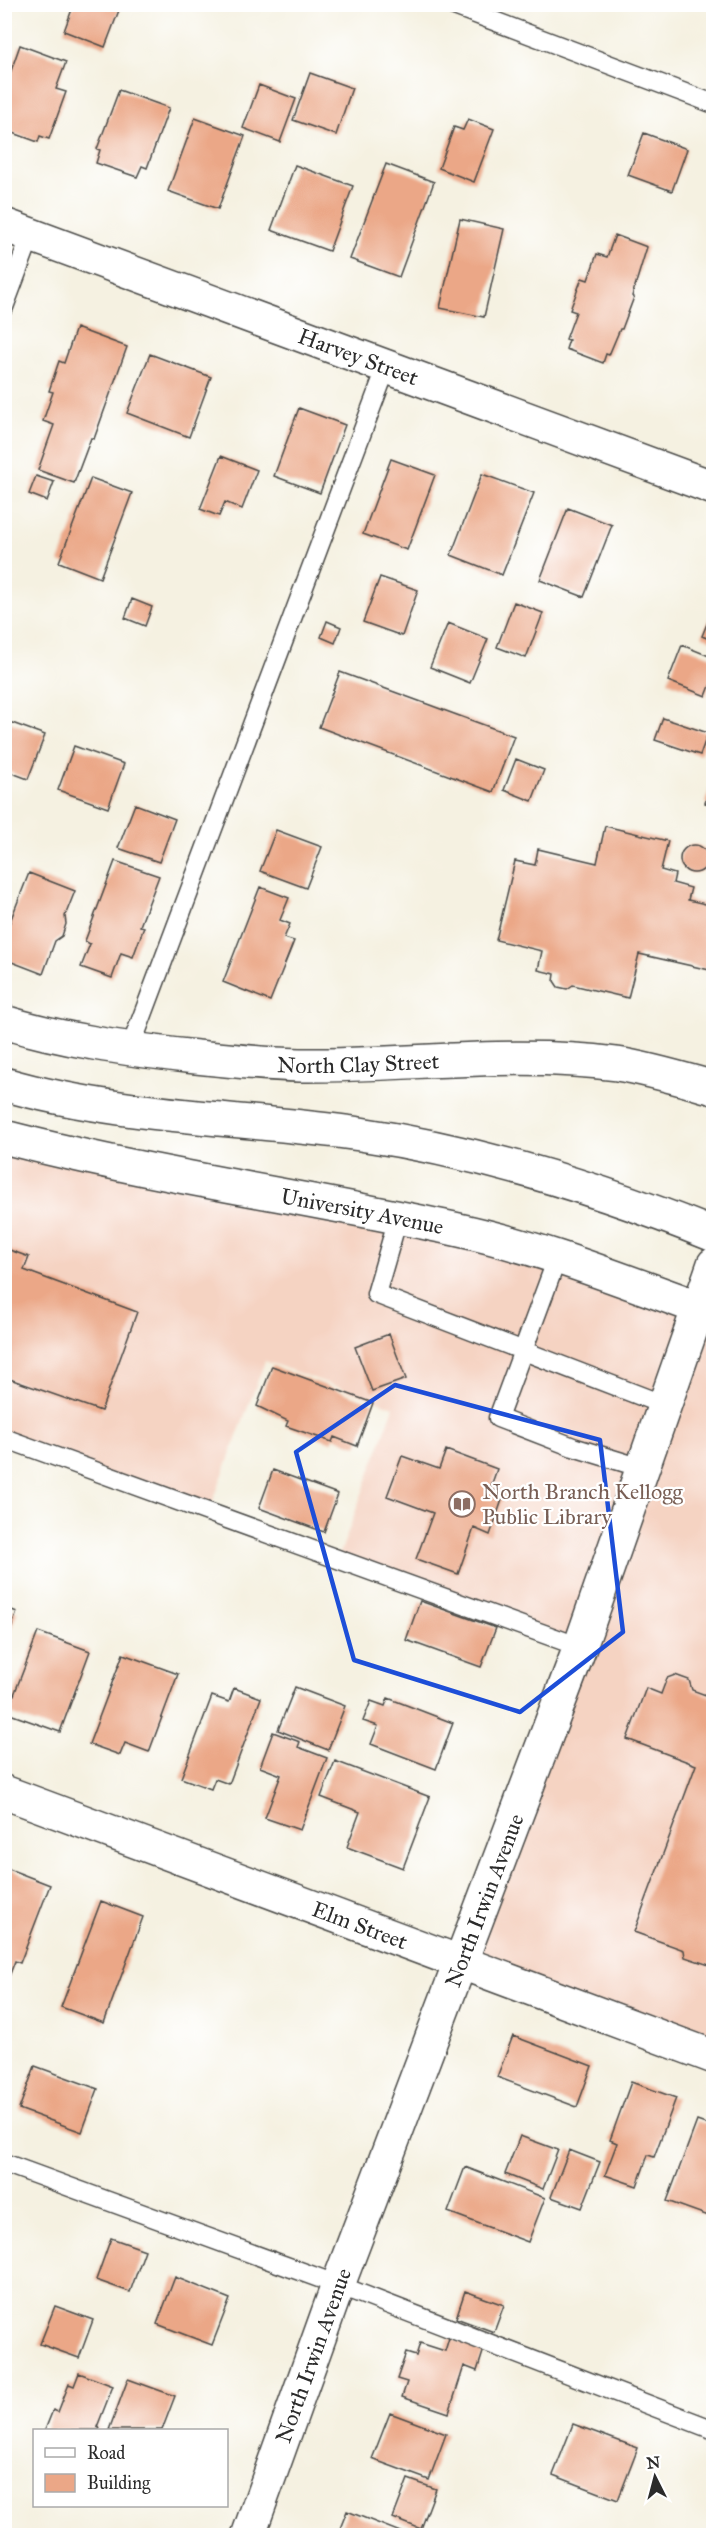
<svg xmlns="http://www.w3.org/2000/svg" width="718" height="2540" font-family="'IM FELL Great Primer',serif">
  <style>
    .built { fill: #f5d3c2 }
    .building { fill: #eba787 }
    .lines { fill: none; stroke-linecap: round; stroke-linejoin: round }
    .service-casing { stroke: #494946; stroke-width: 21 }
    .minor-casing { stroke: #494946; stroke-width: 36 }
    .primary-casing { stroke: #494946; stroke-width: 36 }
    .service { stroke: #fff; stroke-width: 18 }
    .minor { stroke: #fff; stroke-width: 33 }
    .primary { stroke: #fff; stroke-width: 33 }
    .marked { fill: none; stroke: #1d4ed8; stroke-width: 4.5; stroke-linejoin: round }
    .labels { text-anchor: middle; stroke-width: 4.5; stroke-linejoin: round; paint-order: stroke }
    .street-label { font-size: 22px; fill: #2b2b2b; stroke: #fff }
    .education-label { font-size: 22px; fill: #785e54; stroke: #fff; text-anchor: start }
  </style>
  <rect width="100%" height="100%" fill="#fff"/>
  <filter id="ink" filterUnits="userSpaceOnUse"><feTurbulence type="fractalNoise" baseFrequency=".0167" numOctaves="2"/><feDisplacementMap in="SourceGraphic" scale="12" xChannelSelector="R" yChannelSelector="G"/><feConvolveMatrix kernelMatrix="1 2 1 2 8 2 1 2 1" color-interpolation-filters="sRGB"/></filter>
  <filter id="wash" filterUnits="userSpaceOnUse"><feTurbulence type="fractalNoise" baseFrequency=".008" numOctaves="4" result="noise"/><feDisplacementMap in="SourceGraphic" scale="24" xChannelSelector="R" yChannelSelector="G"/><feGaussianBlur stdDeviation="1.35" result="paint"/><feColorMatrix in="noise" values="0 0 0 0 0 0 0 0 0 0 0 0 0 0 0 0 0 1.4 0 .05"/><feComposite in="paint" operator="in"/></filter>
  <g filter="url(#wash)">
    <rect width="100%" height="100%" fill="#f5f1e1"/>
    <path class="built" d="M4,1137L336,1206L713,1313V2056L462,1962L580,1647L338,1559L394,1407L265,1361L209,1512L5,1438Z"/>
    <g id="blocks">
      <path class="building" d="M74,4L121,5L105,47L64,31Z
        M20,45L66,62L56,89L66,92L49,139L40,136L38,142L5,130V88Z
        M310,73L352,88L336,135L293,120Z
        M259,85L296,99L280,142L243,128Z
        M119,90L169,108L147,168L142,166L137,177L96,163L100,150L97,149Z
        M195,118L245,136L218,209L168,191Z
        M468,119L494,129L474,182L439,168L454,127L463,130Z
        M644,133L687,149L672,191L628,175Z
        M386,164L434,182L399,277L350,259Z
        M295,165L353,186L329,251L271,230Z
        M460,219L504,229L484,317L440,308Z
        M615,235L647,247L632,296L634,297L622,329H620L609,355L606,354L603,363L566,349L569,340L566,339L576,312L570,310L582,278L588,280L597,254L607,257Z
        M76,328L127,347L94,439L91,438L74,483L38,470L54,425L43,421L53,392L49,391L59,361L64,363Z
        M150,354L211,377L189,437L127,413Z
        M299,408L345,425L320,493L274,476Z
        M221,456L257,470L242,509L225,502L219,516L200,509Z
        M391,459L435,475L407,550L363,534Z
        M482,474L534,493L502,575L451,555Z
        M36,476L54,482L47,501L29,494Z
        M91,478L132,493L100,578L59,562Z
        M568,508L612,525L584,597L540,580Z
        M380,577L418,590L402,636L363,622Z
        M132,599L152,607L145,626L125,618Z
        M514,602L543,613L526,658L497,647Z
        M713,609H714V641L702,636Z
        M327,621L341,627L335,643L321,637Z
        M448,623L488,639L470,683L430,667Z
        M682,645L714,658V676L706,696L668,681Z
        M340,672L514,736L493,792L319,727Z
        M663,718L708,733L700,755L655,740Z
        M4,720L45,735L28,779L4,770Z
        M74,746L124,764L108,808L58,790Z
        M516,759L544,770L532,801L504,790Z
        M713,780H714V806L705,803Z
        M135,804L175,819L159,862L118,848Z
        M605,826L668,841L661,870L675,874L673,883L691,888L688,900L714,906V971L639,954L628,998L573,985L567,989L558,987L554,981L555,974L538,970L542,951L496,940L515,861L535,865L538,849L597,863Z
        M276,830L322,847L306,888L260,871Z
        M680 859a14 14 0 1 1 28 0a14 14 0 1 1-28 0Z
        M115,861L159,876L140,926L144,927L133,957L121,953L112,978L81,967L90,944L85,941Z
        M29,873L75,891L65,916L66,924L62,936L55,941L43,974L4,959V937Z
        M260,887L289,898L280,920L290,924L284,938L294,941L270,1001L223,982Z
        M4,1248L29,1257L24,1270L137,1312L101,1411L4,1377Z
        M389,1334L406,1379L372,1391L355,1347Z
        M272,1366L373,1403L357,1446L334,1437L332,1442L286,1426L288,1421L257,1406Z
        M446,1450L497,1469L490,1489L504,1494L490,1535L474,1528L458,1574L416,1559L433,1513L387,1496L402,1456L439,1469Z
        M273,1470L338,1494L324,1532L259,1508Z
        M420,1601L496,1628L481,1667L406,1640Z
        M4,1607L17,1612L5,1646H4Z
        M38,1632L90,1651L60,1732L7,1713Z
        M123,1654L178,1674L149,1752L125,1743L120,1755L89,1744Z
        M675,1675L689,1680L692,1690L714,1698V1962L709,1965L685,1957L684,1950L634,1932L696,1765L627,1739L646,1688L661,1694L667,1678Z
        M295,1687L345,1706L328,1750L278,1730Z
        M234,1688L261,1698L229,1784L215,1779L211,1789L181,1778L212,1696L229,1702Z
        M388,1698L453,1723L436,1769L371,1744L378,1726L363,1721L371,1701L385,1706Z
        M273,1732L300,1742L298,1747L327,1758L300,1830L265,1818L281,1775L260,1767Z
        M335,1761L430,1797L403,1868L347,1847L360,1812L321,1797Z
        M9,1869L50,1885L20,1963L15,1961L8,1979L4,1978V1880Z
        M101,1901L143,1917L104,2023L61,2007Z
        M513,2036L592,2066L577,2107L497,2077Z
        M35,2066L98,2089L82,2132L19,2109Z
        M631,2082L676,2098L654,2157L648,2155L637,2186L605,2175L617,2143L610,2140Z
        M697,2121L714,2127V2218L667,2201Z
        M520,2136L558,2150L543,2189L505,2174Z
        M569,2150L600,2162L582,2208L551,2197Z
        M465,2167L545,2198L528,2242L448,2212Z
        M111,2238L145,2250L130,2292L96,2280Z
        M175,2277L230,2299L212,2345L157,2324Z
        M465,2291L504,2305L494,2332L456,2318Z
        M55,2306L93,2320L79,2358L40,2344Z
        M449,2338L484,2349L477,2371L464,2366L449,2413L402,2397L407,2382L397,2379L406,2353L416,2356L420,2343L445,2351Z
        M79,2373L113,2386L97,2427L100,2428L99,2430H45L53,2410L58,2412L69,2384L74,2386Z
        M128,2379L175,2396L162,2430H109Z
        M390,2413L446,2434L429,2480L372,2459Z
        M573,2424L638,2448L618,2500L553,2475Z
        M408,2479L436,2489L421,2529L393,2518Z
        M347,2511L403,2533L401,2536H337Z"/>
    </g>
  </g>
  <g filter="url(#ink)">
    <use href="#blocks" fill-opacity="0" stroke="#494946" stroke-width="1.5"/>
    <g class="lines">
      <g class="service-casing">
        <path id="service" d="M449,4L714,104
          M4,307L31,235
          M130,1049L387,366
          M398,1218L376,1294L664,1405
          M558,1256L498,1418L573,1447L642,1468
          M4,1438L580,1647
          M4,2163L338,2285L714,2430"/>
      </g>
      <g class="minor-casing">
        <g id="minor">
          <path id="s1" d="M4,225L714,488"/>
          <path id="s2" d="M4,1022C63,1040 126,1049 187,1056C224,1060 262,1064 300,1065C405,1066 512,1050 617,1064C649,1069 682,1079 714,1088"/>
          <path id="s3" d="M4,1792L714,2057"/>
          <path id="s4" d="M248,2536L338,2285L580,1647L714,1264"/>
        </g>
      </g>
      <g class="primary-casing">
        <g id="primary">
          <path d="M4,1084C120,1118 241,1117 360,1134C482,1152 600,1189 714,1235"/>
          <path id="s5" d="M4,1137C154,1176 308,1197 459,1230C547,1249 629,1283 714,1313"/>
        </g>
      </g>
      <use href="#service" class="service"/>
      <use href="#minor" class="minor"/>
      <use href="#primary" class="primary"/>
    </g>
  </g>
  <path class="marked" d="M395,1385L600,1440L623,1632L520,1712L354,1660L296,1452Z"/>
  <defs>
    <g id="library-ring" transform="scale(1.35)"><circle r="9.5" fill="#fff" stroke="#8d6e63" stroke-width="1.5"/><path d="M-6-4Q-3-5.5-.7-3.5V5Q-3 3-6 4ZM6-4Q3-5.5 .7-3.5V5Q3 3 6 4Z" fill="#8d6e63"/></g>
  </defs>
  <g fill-rule="evenodd">
    <use href="#library-ring" x="462" y="1504"/>
  </g>
  <g class="labels">
    <g class="street-label">
      <text dy="8" stroke="none"><textPath href="#s1" startOffset="378">Harvey Street</textPath></text>
      <text dy="8" stroke="none"><textPath href="#s2" startOffset="358">North Clay Street</textPath></text>
      <text dy="8" stroke="none"><textPath href="#s5" startOffset="366">University Avenue</textPath></text>
      <text dy="8" stroke="none"><textPath href="#s4" startOffset="678">North Irwin Avenue</textPath></text>
      <text dy="8" stroke="none"><textPath href="#s3" startOffset="380">Elm Street</textPath></text>
      <text dy="8" stroke="none"><textPath href="#s4" startOffset="192">North Irwin Avenue</textPath></text>
    </g>
    <g class="education-label">
      <text x="482" y="1499">North Branch Kellogg<tspan x="482" dy="25">Public Library</tspan></text>
    </g>
  </g>
  <rect width="718" height="2540" fill="none" stroke="#fff" stroke-width="24"/>
  <rect x="33" y="2429" width="195" height="78" fill="#ffffff" stroke="#aaaaaa" stroke-width="1.5"/>
  <rect x="45" y="2448" width="30" height="9" fill="#ffffff" stroke="#aaaaaa" stroke-width="1.5"/>
  <text x="87" y="2459" font-size="18" fill="#2b2b2b">Road</text>
  <rect x="45" y="2474" width="30" height="18" fill="#eba787" stroke="#aaaaaa" stroke-width="1.5"/>
  <text x="87" y="2489" font-size="18" fill="#2b2b2b">Building</text>
  <g transform="translate(655 2477) rotate(354)" stroke="#ffffff" stroke-width="4.5" paint-order="stroke">
  <path d="M0-4.5L10 22L0 15L-10 22Z" fill="#2b2b2b"/>
  <text y="-9" font-size="16" font-weight="bold" text-anchor="middle" fill="#2b2b2b">N</text>
  </g>
</svg>
